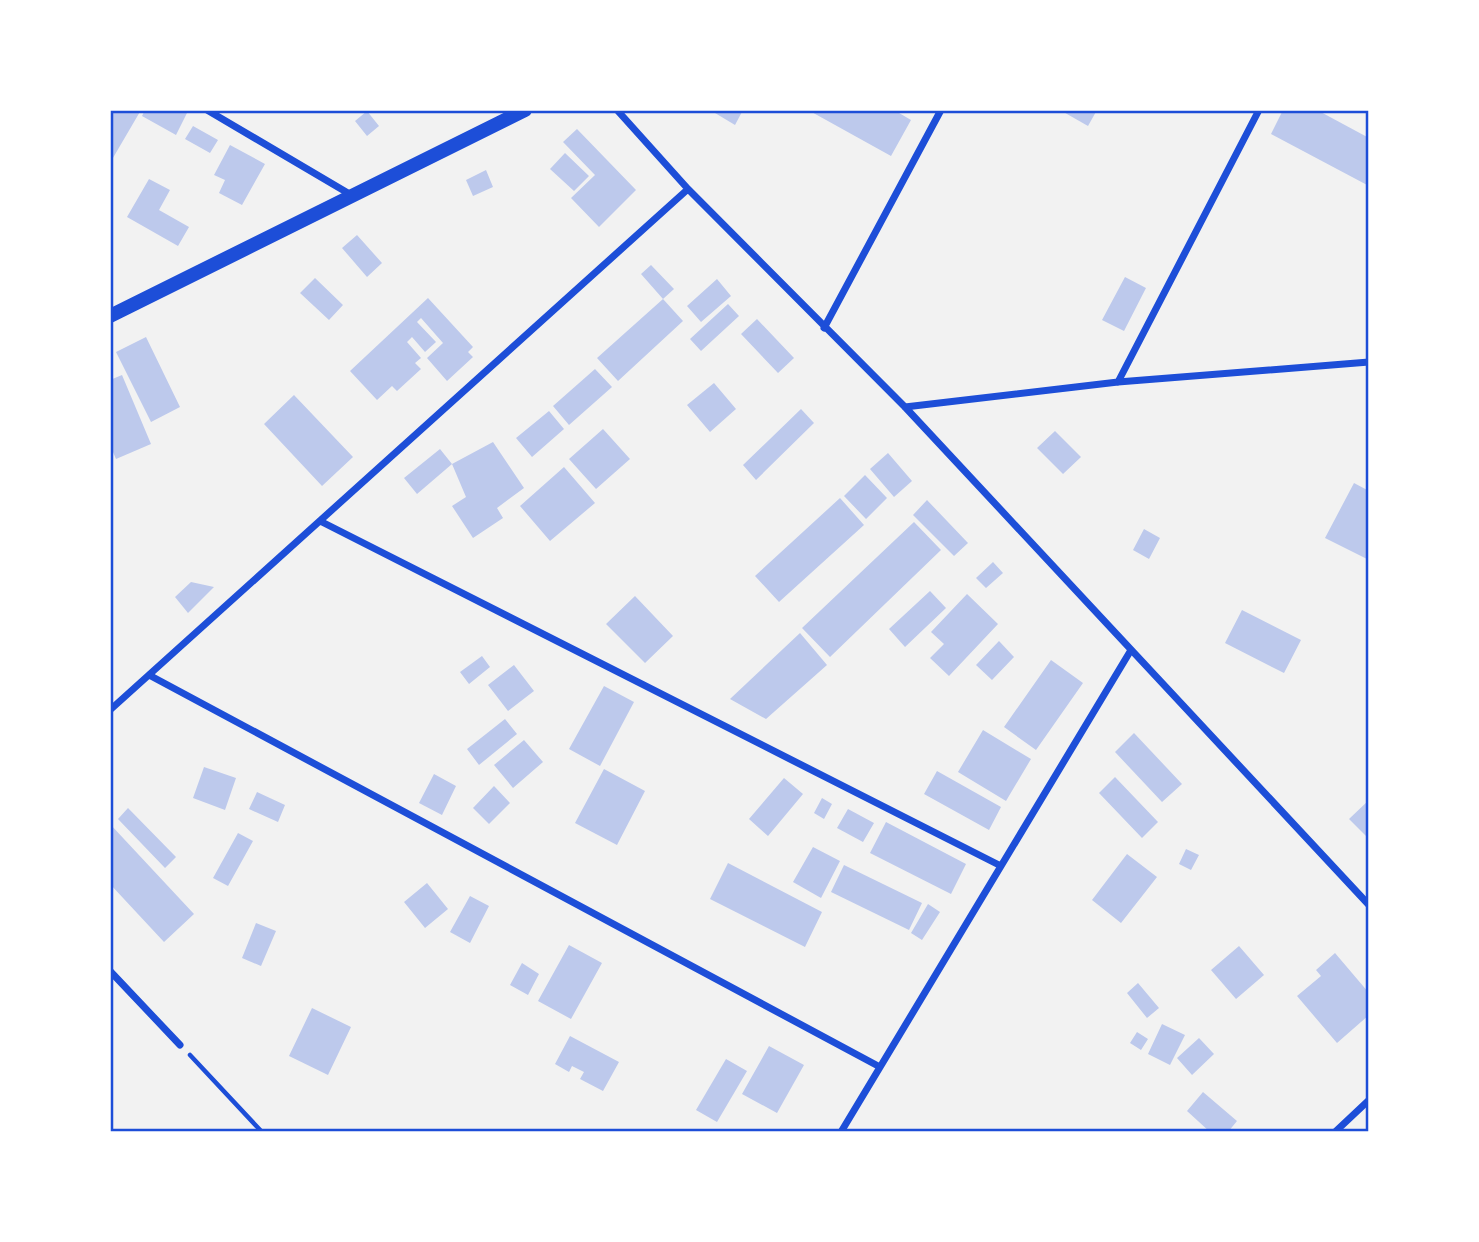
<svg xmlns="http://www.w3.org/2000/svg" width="1479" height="1242" font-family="Georgia,serif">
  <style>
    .building { fill: #bdc9ec }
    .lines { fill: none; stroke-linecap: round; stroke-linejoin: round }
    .path { stroke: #1d4ed8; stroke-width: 4.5 }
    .minor { stroke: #1d4ed8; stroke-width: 7 }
    .secondary { stroke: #1d4ed8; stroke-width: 14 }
    .neatline { fill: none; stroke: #1d4ed8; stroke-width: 2.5 }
  </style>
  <rect width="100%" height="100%" fill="#f2f2f2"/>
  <path class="building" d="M110,110H141L110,163Z
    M145,110H182L187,113L176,135L142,116Z
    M710,110H743L735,125Z
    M808,110H894L911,120L891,156Z
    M1060,110H1097L1088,126Z
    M1283,110H1317L1369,138V186L1271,134Z
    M367,111L379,126L367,136L355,121Z
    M193,126L218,140L210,153L185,139Z
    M577,129L636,190L599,227L571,198L595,175L563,142Z
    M230,145L265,164L242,205L219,193L225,180L214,175Z
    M565,153L589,176L574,191L550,169Z
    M486,170L493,187L473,196L466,180Z
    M149,179L170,190L159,210L189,227L178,246L127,217Z
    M357,235L382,263L367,277L342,248Z
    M651,265L674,289L663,299L641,274Z
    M1125,277L1146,288L1124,331L1102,320Z
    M315,278L343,305L329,320L300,293Z
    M717,279L731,296L701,322L687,306Z
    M428,298L473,347L468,352L473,357L447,381L427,358L443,343L421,318L417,322L436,342L425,352L412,337L407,342L421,358L415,363L421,369L397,391L392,386L377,400L350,371Z
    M663,299L683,321L618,381L597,358Z
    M728,304L739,316L701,351L690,339Z
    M757,319L794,358L778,373L741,334Z
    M146,337L180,407L151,422L116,352Z
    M595,369L612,387L569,425L553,406Z
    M122,375L151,444L116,459L110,445V380Z
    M714,383L736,409L710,432L687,405Z
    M294,395L353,457L322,486L264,424Z
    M801,409L814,423L756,480L743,465Z
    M549,411L564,429L532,457L516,438Z
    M603,429L630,459L596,489L569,459Z
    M1055,431L1081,457L1063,474L1037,448Z
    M493,442L524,488L497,508L503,518L473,538L452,506L466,497L452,464L417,494L404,478L440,449L452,464Z
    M888,453L912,481L894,497L870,469Z
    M564,467L595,503L550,541L520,506Z
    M865,475L887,498L866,519L844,496Z
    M1354,483L1369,491V560L1325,538Z
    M840,498L864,525L779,602L755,576Z
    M927,500L968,543L954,556L913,515Z
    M914,522L941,550L830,657L802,628Z
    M1144,529L1160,538L1149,559L1133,550Z
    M993,562L1003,573L986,588L976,578Z
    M191,582L214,587L188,613L175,597Z
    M930,591L946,608L905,647L889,629Z
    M967,594L998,624L949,676L930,658L944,644L931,632Z
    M635,596L673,636L645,663L606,624Z
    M1242,610L1301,640L1284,673L1225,643Z
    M800,633L827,665L766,719L730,699Z
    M999,641L1014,657L992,680L976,665Z
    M482,656L490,667L469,684L460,672Z
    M1051,660L1083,683L1036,750L1004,727Z
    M514,665L534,691L508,711L488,685Z
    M604,686L634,702L600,766L569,749Z
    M505,719L517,734L479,765L467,749Z
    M983,730L1031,759L1006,801L958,772Z
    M1134,733L1182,784L1162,802L1115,752Z
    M524,740L543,762L513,788L494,765Z
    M204,767L236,778L225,810L193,798Z
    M604,769L645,791L617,845L575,823Z
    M937,771L1001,807L989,830L924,794Z
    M434,774L456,786L442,815L419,803Z
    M1115,777L1158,822L1142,838L1099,793Z
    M784,778L803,794L768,836L749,819Z
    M494,786L510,803L489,824L473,808Z
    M257,792L285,805L278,822L249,809Z
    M822,798L832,804L824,819L814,813Z
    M1369,800V839L1349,819Z
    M128,808L176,857L165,868L118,819Z
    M848,809L874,823L863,842L837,828Z
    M886,822L966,864L951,894L870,853Z
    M110,824L194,914L164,942L110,884Z
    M238,833L253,841L228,886L213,878Z
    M813,847L840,861L821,898L793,882Z
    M1186,849L1199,855L1191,870L1179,864Z
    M1127,854L1157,877L1121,923L1092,900Z
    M728,863L822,912L805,947L710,899Z
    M844,865L922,903L909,930L831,892Z
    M427,883L448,909L425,928L404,902Z
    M470,896L489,906L470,943L450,932Z
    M928,904L940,912L922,940L911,933Z
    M256,923L276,931L261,966L242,958Z
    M569,945L602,963L571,1019L538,1001Z
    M1239,946L1264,975L1236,999L1211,970Z
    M1335,953L1369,993V1015L1337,1043L1297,996L1321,976L1316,970Z
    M522,963L539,974L528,995L510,985Z
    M1138,983L1159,1008L1147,1018L1127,993Z
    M312,1008L351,1027L328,1075L289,1056Z
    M1162,1024L1185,1035L1170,1065L1148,1054Z
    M1137,1032L1148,1039L1141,1050L1130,1043Z
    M570,1036L619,1062L603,1091L580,1079L584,1072L572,1066L569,1072L555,1064Z
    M1199,1038L1214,1054L1192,1075L1177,1058Z
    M769,1046L804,1065L777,1113L742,1094Z
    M726,1059L747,1071L717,1122L696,1110Z
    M1203,1092L1237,1121L1228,1132H1210L1187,1111Z"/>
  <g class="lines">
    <path class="path" d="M190,1055L262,1132"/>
    <path class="minor" d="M207,110L353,196
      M617,110L688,189L905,407L1369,905
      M824,328L941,110
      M1118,382L1259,110
      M905,407L1118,382L1369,362
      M320,521L1001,866
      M149,675L880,1067
      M110,710L688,189
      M110,971L180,1045
      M841,1132L1131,650
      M1335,1132L1369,1100"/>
    <path class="secondary" d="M110,316L525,110"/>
  </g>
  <rect width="1479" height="1242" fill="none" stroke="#ffffff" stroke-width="224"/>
  <rect x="112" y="112" width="1255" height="1018" class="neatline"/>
</svg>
